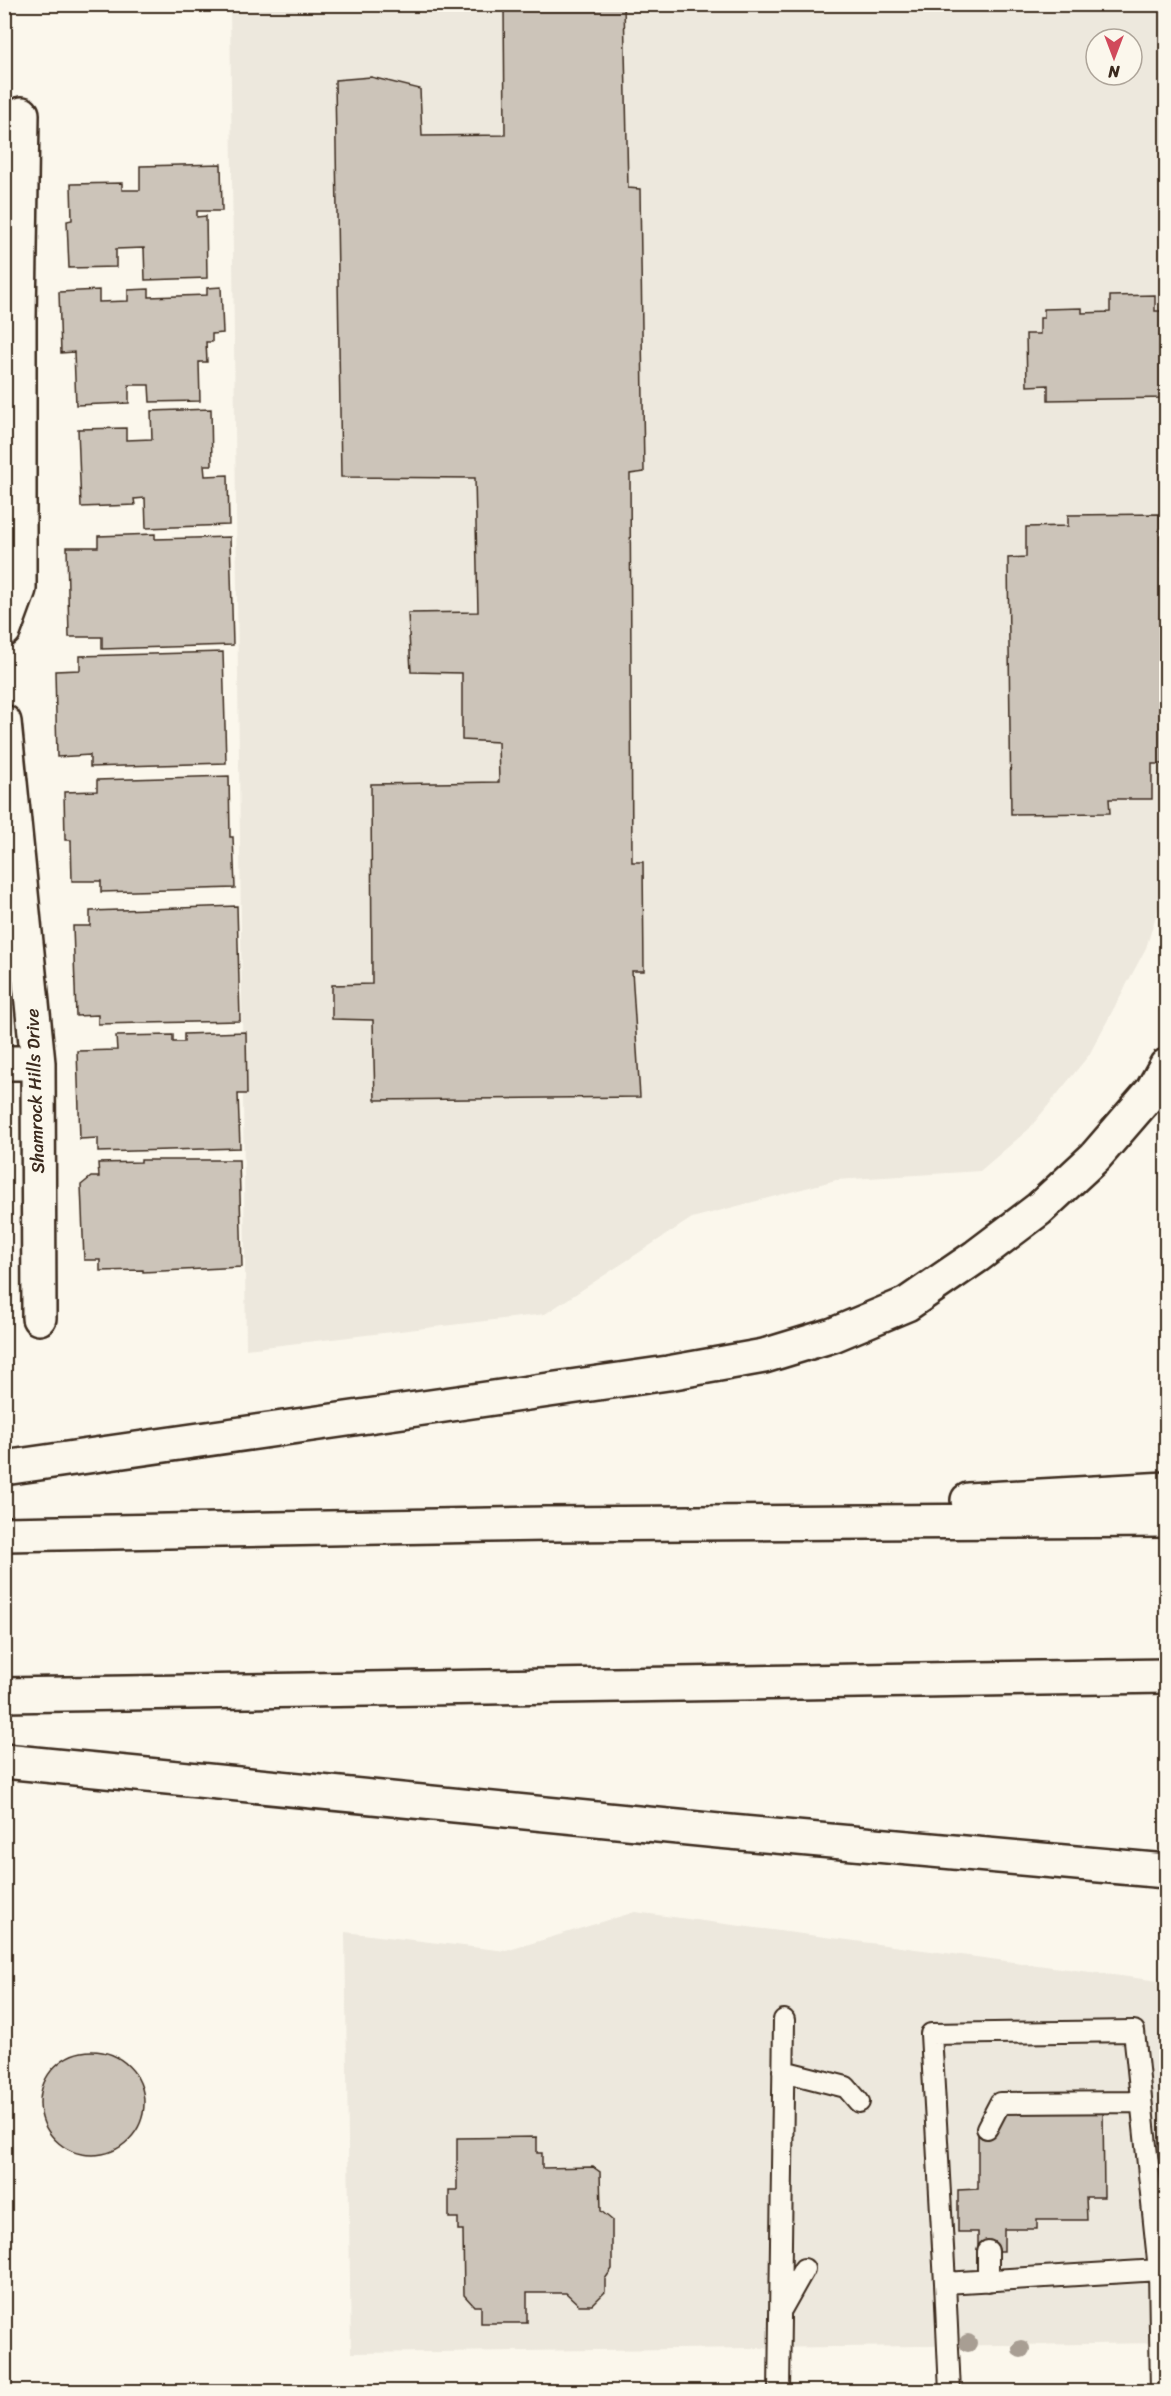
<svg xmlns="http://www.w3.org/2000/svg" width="1171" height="2396" font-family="Sriracha,sans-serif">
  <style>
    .built { fill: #ede8dd; fill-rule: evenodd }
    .building { fill: #ccc4b9; stroke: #3b2a1e; stroke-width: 1.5 }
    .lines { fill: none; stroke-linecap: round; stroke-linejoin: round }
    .lane-casing { stroke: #3b2a1e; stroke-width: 24 }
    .street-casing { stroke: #3b2a1e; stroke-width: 38 }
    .highway-casing { stroke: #3b2a1e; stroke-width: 38 }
    .lane { stroke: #fbf7ec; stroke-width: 20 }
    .street { stroke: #fbf7ec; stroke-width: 33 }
    .highway { stroke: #fbf7ec; stroke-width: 33 }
    .tree { fill: #a89e93 }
    .labels { text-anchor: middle; stroke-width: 4.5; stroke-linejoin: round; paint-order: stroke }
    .street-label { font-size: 18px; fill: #3b2a1e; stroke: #fbf7ec }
  </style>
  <rect width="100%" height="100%" fill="#fbf7ec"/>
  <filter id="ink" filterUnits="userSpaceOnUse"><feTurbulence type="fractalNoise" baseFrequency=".0167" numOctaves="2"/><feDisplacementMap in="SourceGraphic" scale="12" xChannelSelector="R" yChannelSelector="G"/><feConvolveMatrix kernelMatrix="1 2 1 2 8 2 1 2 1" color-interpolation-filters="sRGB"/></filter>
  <g filter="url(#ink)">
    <path class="built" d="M230,5H1166V883L1146,948L1089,1055L1029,1129L980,1171L836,1180L692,1218L545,1314L246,1349ZM1096,39H1132V75H1096Z
      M635,1912L1166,1982V2343L351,2353L345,1932L506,1951Z"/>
    <path class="building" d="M504,4H624L628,188L640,189L644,472L630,474L632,862H643L644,971H632L640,1097L375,1100L373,1020L332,1019V985L372,984L371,784L499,782L498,742L462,740V673L411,672L408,613L478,612L475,478L341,477L335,80L371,77L420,89L422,136L505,135Z
      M221,164L222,211H197V217L206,216L207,278L145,280L144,248L116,249V267L69,268L67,221L72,220L71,184L122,183V190H140V166Z
      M221,287L223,333L212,334V342H206L207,362H199L200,401L150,402L149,385H129V403L76,405L74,352L61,353L59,292L99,290V302L128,301V290L149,289V297L207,295V288Z
      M1155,295V311H1166V398L1048,400V385L1027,386L1026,334H1040V318H1044V309L1082,308V313L1110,312V296Z
      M211,409L212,465H204L205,476L228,475L229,525L146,528L145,498L134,499L135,505L81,507L78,429L126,428V440L152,439L151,411Z
      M1160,514L1163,764H1152V799H1109L1110,813L1011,814L1008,558L1026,557V527L1068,526V515Z
      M155,534V539L230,537L233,645L102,649V637H69L67,547H98V536Z
      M223,652L226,763L90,767V755L57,757L55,671L80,670V656Z
      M229,776L230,837H233L235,888L101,892V881H72L71,840H65L64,792L97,791V780Z
      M237,906L240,1021L98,1024V1015L76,1016L73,926H90V911Z
      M246,1032L247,1094H238L240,1148L98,1152V1138L80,1139L77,1051L117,1050L116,1036L173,1035V1042H184V1034Z
      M141,1160H239L242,1267L143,1272V1270L100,1271V1260H84L81,1185L91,1177H99L98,1163L141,1162Z
      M40 2103a52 52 0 1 1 104 0a52 52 0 1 1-104 0Z
      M1103,2107L1104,2197H1086L1087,2220H1037V2229H1004V2251H978V2232H958V2190L978,2189V2128L993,2108Z
      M537,2137V2153H542V2168L593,2167L600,2172L601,2211L612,2220V2269L605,2279V2292L592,2305H579L566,2293H527V2323H481V2306H474L464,2295L463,2230H458V2218H449V2190H457V2138Z"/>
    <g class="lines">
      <g class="lane-casing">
        <path id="lane" d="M783,2071L846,2087L859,2102
          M987,2128L1000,2103L1141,2102
          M988,2251V2281
          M945,2283L950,2392
          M782,2308L804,2269
          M779,2392L784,2020
          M1161,2392L1159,2270L1134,2031L931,2034L945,2283L1159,2270H1166"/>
      </g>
      <g class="street-casing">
        <path id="street" d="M4,630L19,589V319L22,114
          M4,722L38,1063L39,1318
          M4,1063H38"/>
      </g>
      <g class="highway-casing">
        <path id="highway" d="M4,1468L668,1373L764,1356L833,1335L907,1304L977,1256L1039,1209L1095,1157L1152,1091L1166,1066
          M968,1500L1166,1489
          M4,1534L546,1524L1166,1520
          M4,1695L1166,1676
          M4,1761L719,1831L1166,1871"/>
      </g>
      <use href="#lane" class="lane"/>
      <use href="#street" class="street"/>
      <use href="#highway" class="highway"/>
    </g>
    <g class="tree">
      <circle cx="968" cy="2343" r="9"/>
      <circle cx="1021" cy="2349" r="9"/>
    </g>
  </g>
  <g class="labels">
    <g class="street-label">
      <text transform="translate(35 1091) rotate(-92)" y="6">Shamrock Hills Drive</text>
    </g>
  </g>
  <rect width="1171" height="2396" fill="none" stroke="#fbf7ec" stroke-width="24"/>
  <rect x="12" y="12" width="1147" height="2372" fill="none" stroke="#3b2a1e" stroke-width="2" filter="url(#ink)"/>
  <g transform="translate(1114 57) rotate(180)"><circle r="28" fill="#fbf7ec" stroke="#aea59a" stroke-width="1.5"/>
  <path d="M0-4.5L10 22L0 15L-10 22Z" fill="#d1495b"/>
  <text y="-9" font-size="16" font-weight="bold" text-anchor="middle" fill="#3b2a1e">N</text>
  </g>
</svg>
